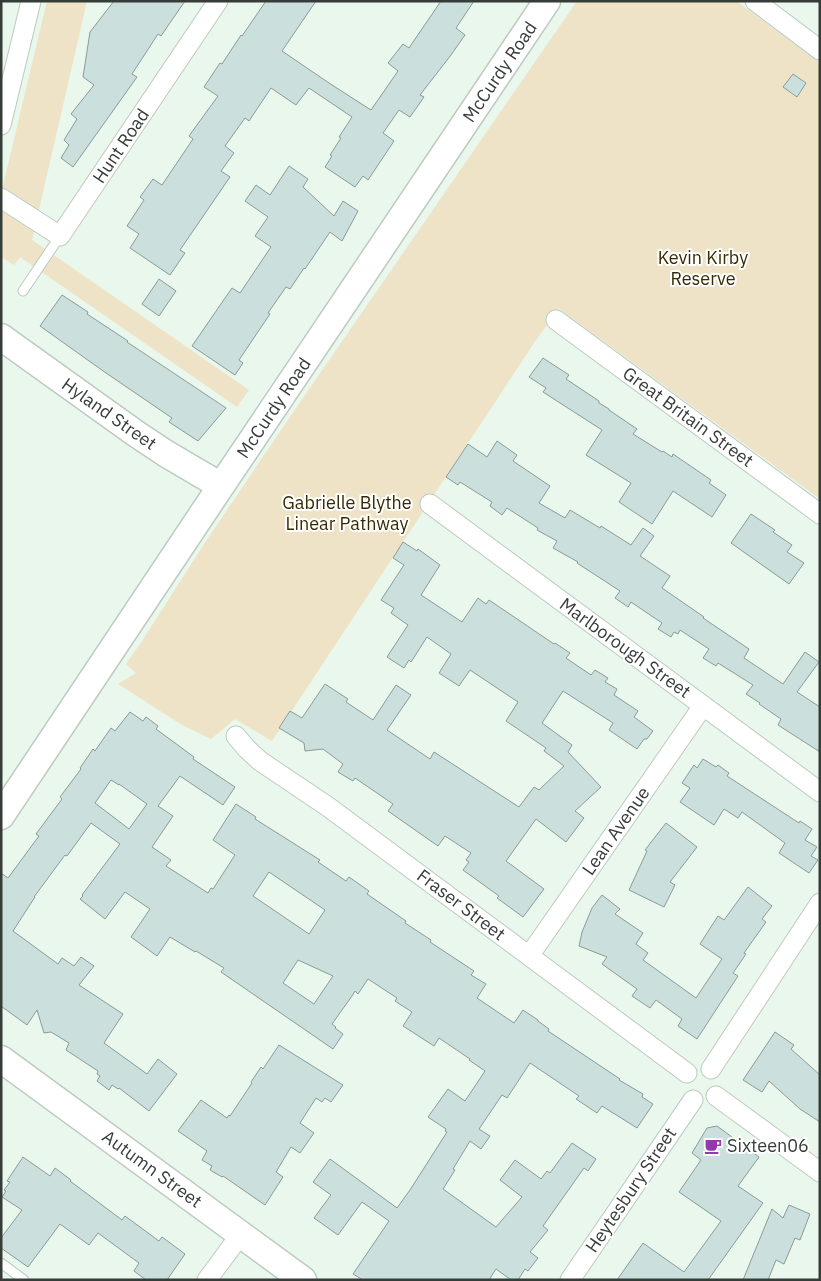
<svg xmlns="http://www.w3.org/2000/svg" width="821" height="1281" font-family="'IBM Plex Sans',sans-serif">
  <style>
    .green { fill: #eee3c7 }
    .building { fill: #cbdfdc; stroke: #8a9c99; fill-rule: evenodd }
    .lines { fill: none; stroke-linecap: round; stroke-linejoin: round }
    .lane-casing { stroke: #bccac0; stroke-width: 11 }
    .street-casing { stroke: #bccac0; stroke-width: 21 }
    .secondary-casing { stroke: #bccac0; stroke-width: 29 }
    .lane { stroke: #fff; stroke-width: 9 }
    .street { stroke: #fff; stroke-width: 19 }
    .secondary { stroke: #fff; stroke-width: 26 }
    .labels { text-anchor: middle; stroke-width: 4; stroke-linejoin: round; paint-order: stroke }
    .street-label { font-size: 18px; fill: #363c38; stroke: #fff }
    .park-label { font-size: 18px; fill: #372a03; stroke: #fff }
    .poi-label { font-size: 18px; fill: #363c38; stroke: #fff; text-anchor: start }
  </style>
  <rect width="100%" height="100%" fill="#e9f7ec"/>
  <path class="green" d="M47,1H87L32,240L249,390L237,407L20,257L14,265L1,257V194Z
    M577,1H739V3L820,63V499L559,309L536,340L272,741L235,719L211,739L182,725L118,684L136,673L126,664L142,641L206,541L294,411Z"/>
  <path class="building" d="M114,1H185L161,36L158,34L132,74L137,77L73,167L61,158L69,145L64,140L77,119L71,114L94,85L83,77L90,32Z
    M266,1H316L282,51L329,83L371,110L398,71L388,63L403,44L409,48L441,1H474L456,28L465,35L451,55L420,95L424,97L410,117L399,110L383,133L394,141L368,180L363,176L355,187L325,167L332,156L330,155L341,138L339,137L352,117L309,88L296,105L271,88L249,121L245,118L225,146L234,153L221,171L230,177L180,250L185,253L170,275L130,248L139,234L127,226L144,200L140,197L153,179L162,185L193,139L189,136L218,96L204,87L220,63L222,64L241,35L242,36Z
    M793,74L806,83L797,97L783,87Z
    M289,166L308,179L303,187L334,216L343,201L358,211L342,241L330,232L305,269L304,268L290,289L286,287L268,313L270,314L239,360L243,363L235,375L192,346L232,288L240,293L271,247L255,236L268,217L245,201L256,185L270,195Z
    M159,279L176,291L159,316L142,304Z
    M62,295L88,312L87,314L128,341L127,342L226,408L198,441L169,422L172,418L106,373L40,326Z
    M543,358L569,375L566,379L599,401V403L609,409V410L637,429L633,434L662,452L663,451L672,457L673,454L711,480L709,483L726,495L712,517L673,491L652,524L619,502L631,483L586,455L602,430L543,392L546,388L529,377Z
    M497,441L517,455L513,461L550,486L539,503L565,518L570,510L600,528L601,526L631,545L643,528L654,536L640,556L670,576L662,588L704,617L703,618L749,649L744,658L783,684L805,652L819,662L797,692L820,707V752L778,725L781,719L759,704L760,703L746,694L753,685L718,663L716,666L703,658L709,649L680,630L678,634L674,632L671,637L658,629L662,623L631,602L628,607L615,598L620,591L577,563L578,562L553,548L557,541L537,530L538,528L507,508L502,515L490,506L492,502L460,482L458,485L446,477L468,444L487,457Z
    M751,514L775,530L773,532L792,545L787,552L804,563L789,584L731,543Z
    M403,542L417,551L418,549L440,565L421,595L462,622L478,598L486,604L489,600L554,644L555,643L570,653L566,658L591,675L595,670L608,678L605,682L617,689L614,695L638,711L634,717L653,731L647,739H644L637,749L609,730L613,723L563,691L542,723L572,745L568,752L601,787L575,811L584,818L566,842L536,819L506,861L544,889L523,917L497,898L499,896L463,870L469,862L466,860L471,853L445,836L438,846L388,811L393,804L355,778L353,781L338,772L343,764L323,749L305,751L304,743L279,728L290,711L302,718L325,684L348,699L346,702L373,720L396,685L411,695L387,730L430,759L434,752L519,807L534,787L539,790L564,766L544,751L546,748L506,721L518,702L470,670L459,686L439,673L451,654L427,637L411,662L409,660L404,668L387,657L408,625L391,613L394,608L381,600L404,565L393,558Z
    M130,712L143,721L146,717L158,726L156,729L194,757L193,759L235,787L223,805L180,776L158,806L173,816L152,847L171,860L166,866L208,893L211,888L213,889L235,855L213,840L236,804L256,817L255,819L320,860L318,862L346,881L349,877L369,891L367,894L406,921L405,923L431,940L430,942L474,971L471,975L486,984L477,998L514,1023L523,1010L538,1020V1021L549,1029L548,1031L620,1079L619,1080L643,1094L642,1097L653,1104L637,1128L602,1106L597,1113L576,1099L579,1096L530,1063L507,1098L502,1095L479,1129L490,1136L481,1149L470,1141L453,1169L455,1170L443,1189L496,1227L522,1197L500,1180L515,1160L541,1179L547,1171L550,1173L572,1143L596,1159L588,1171L584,1168L543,1226L548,1230L530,1252L538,1258L528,1271L525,1269L518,1280H511L496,1269L489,1280H363L353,1274L389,1221L362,1202L338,1235L314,1218L331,1195L313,1182L330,1159L397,1208L410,1190L447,1132L445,1131L446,1129L428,1117L448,1089L465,1101L485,1071L469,1060L470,1059L439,1038L434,1046L403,1026L412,1012L395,1001L397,998L368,979L358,994L355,991L352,996L332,1024L336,1027L335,1028L343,1034L333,1049L221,972L224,968L196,951L195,952L170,937L157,956L131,937L150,909L125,892L105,919L80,899L83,896L82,895L120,844L91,823L67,856L65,855L34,897H35L13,931L58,964L62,958L74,966L81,957L94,966L79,985L123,1014L104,1043L147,1074L158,1059L177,1074L149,1111L119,1088L118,1089L112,1085L109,1090L97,1081L100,1076L97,1074L98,1071L66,1050L69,1043L51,1032L44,1033L37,1010L27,1025L1,1006V873L8,878L39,836L36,834L62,799L60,797L81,769L80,768L93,749L95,751L111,728L115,731ZM111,780L119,785V784L147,804L129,829L95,803ZM269,872L325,910L309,934L253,896ZM298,960L333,976L314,1004L283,983Z
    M703,759L716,767L718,765L729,773L727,776L799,823L800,821L812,829L805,840L817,847L811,856L818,860L809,873L779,853L785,843L742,812L738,818L724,809L714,825L680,802L690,788L682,783L694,765L697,768Z
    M666,823L697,847L670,882L675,885L664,907L629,890L647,851L645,850Z
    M748,887L772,906L762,919L766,922L744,953L746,954L733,973L738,976L697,1039L678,1026L682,1019L656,1000L650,1008L632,996L637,989L602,964L607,957L579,946L582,932L592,908L602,895L620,909L615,914L643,933L636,944L648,953L643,960L696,998L722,959L700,944L718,916L724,920Z
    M775,1032L794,1045L791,1049L820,1075V1122L800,1109L769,1081L762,1092L743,1080Z
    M279,1045L343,1085L331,1102L325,1098L322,1102L316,1098L300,1123L314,1133L300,1153L291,1147L276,1172L283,1177L265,1205L223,1176L222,1177L210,1170L212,1166L202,1160L207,1151L178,1131L201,1100L227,1118L229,1115L230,1116L252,1083L251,1082L261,1067L263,1069Z
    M717,1126L759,1157L738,1186L763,1203L708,1280H617L643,1243L684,1272L721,1221L679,1192L701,1160L692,1153L707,1128Z
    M23,1157L50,1176L55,1168L71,1180L70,1181L122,1220L125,1216L159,1241L162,1237L185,1254L167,1280H146L134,1271L139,1263L98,1233L89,1245L60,1224L28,1267L1,1248V1238L22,1210L2,1197L6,1191L4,1190L10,1182L7,1181Z
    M789,1205L810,1214L800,1240L795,1238L784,1264L776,1260L768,1280H743L772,1209L783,1218Z"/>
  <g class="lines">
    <g class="lane-casing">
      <path id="lane" d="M23,291L60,236
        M1,1263L24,1280"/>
    </g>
    <g class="street-casing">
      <path id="street" d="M755,1L820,50
        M1,125L31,1
        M1,198L60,236L218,1
        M556,320L820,514
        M430,504L820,792
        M236,736L247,749L260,761L327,806L687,1073
        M529,956L703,706
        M711,1069L820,903
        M716,1096L820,1172
        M207,1280L241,1234
        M570,1280L693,1100"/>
    </g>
    <g class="secondary-casing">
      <path id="secondary" d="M1,337L135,433L165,453L221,486
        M1,816L221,486L547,1
        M1,1059L303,1280"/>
    </g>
    <use href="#lane" class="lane"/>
    <use href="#street" class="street"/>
    <use href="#secondary" class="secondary"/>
  </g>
  <defs>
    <g id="cafe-bare" transform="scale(1.35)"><path d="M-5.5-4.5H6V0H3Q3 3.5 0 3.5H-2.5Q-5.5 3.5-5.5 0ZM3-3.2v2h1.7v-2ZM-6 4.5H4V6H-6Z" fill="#913ba9" stroke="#fff" stroke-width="2.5" paint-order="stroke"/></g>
  </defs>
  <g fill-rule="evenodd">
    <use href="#cafe-bare" x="713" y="1146"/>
  </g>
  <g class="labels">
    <g class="street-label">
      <text transform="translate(500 72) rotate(-56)" y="6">McCurdy Road</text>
      <text transform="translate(121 146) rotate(-56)" y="6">Hunt Road</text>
      <text transform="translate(274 408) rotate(-56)" y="6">McCurdy Road</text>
      <text transform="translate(109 414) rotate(35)" y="6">Hyland Street</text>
      <text transform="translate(688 417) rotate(36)" y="6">Great Britain Street</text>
      <text transform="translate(625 648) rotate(36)" y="6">Marlborough Street</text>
      <text transform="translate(616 831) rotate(-55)" y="6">Lean Avenue</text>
      <text transform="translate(461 905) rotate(37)" y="6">Fraser Street</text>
      <text transform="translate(152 1169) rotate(36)" y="6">Autumn Street</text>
      <text transform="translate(631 1190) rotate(-56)" y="6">Heytesbury Street</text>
    </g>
    <g class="park-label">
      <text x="703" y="264">Kevin Kirby<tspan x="703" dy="21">Reserve</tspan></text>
      <text x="347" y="509">Gabrielle Blythe<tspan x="347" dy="21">Linear Pathway</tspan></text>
    </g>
    <g class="poi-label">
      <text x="727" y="1152">Sixteen06</text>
    </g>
  </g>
  <rect width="821" height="1281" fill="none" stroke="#363c38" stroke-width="5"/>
</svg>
